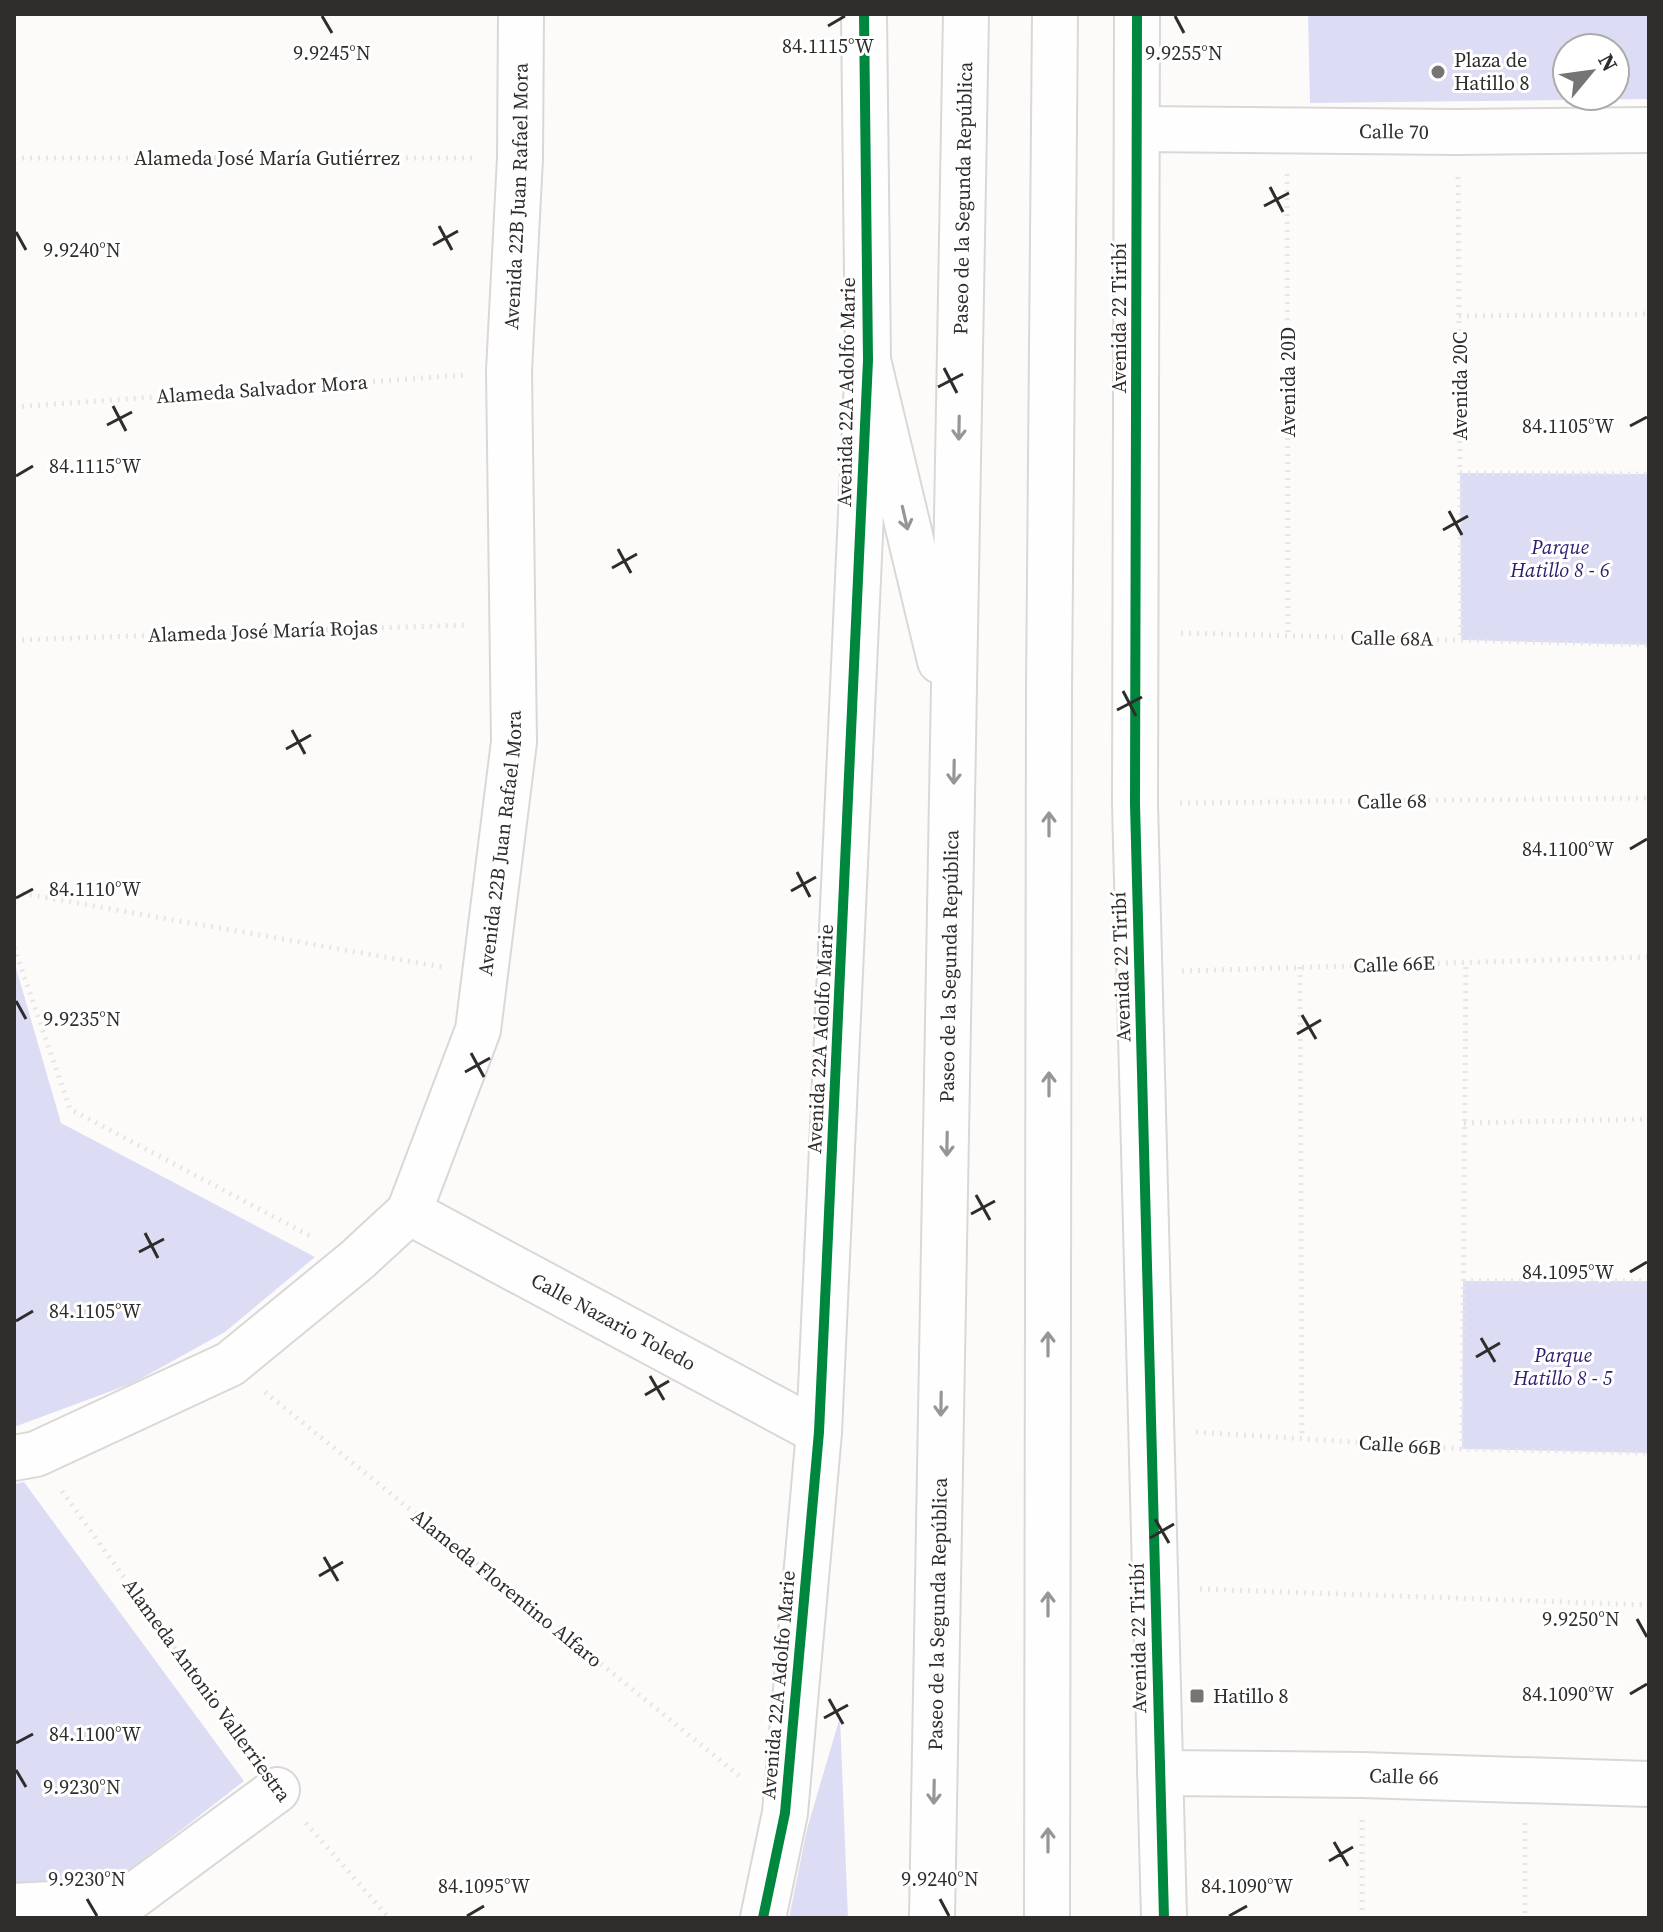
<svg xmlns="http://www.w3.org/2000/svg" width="1663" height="1932" font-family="'Source Serif 4',serif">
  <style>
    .green { fill: #dddcf5; fill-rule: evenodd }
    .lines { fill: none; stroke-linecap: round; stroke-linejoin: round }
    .minor-casing { stroke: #dad8d6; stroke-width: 48 }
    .tertiary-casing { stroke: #dad8d6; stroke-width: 48 }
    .trunk-casing { stroke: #dad8d6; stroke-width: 48 }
    .path { stroke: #e6e6e5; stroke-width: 5; stroke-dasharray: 2 6; stroke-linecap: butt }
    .minor { stroke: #fffefe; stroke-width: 44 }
    .tertiary { stroke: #fffefe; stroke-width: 44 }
    .trunk { stroke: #fffefe; stroke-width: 44 }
    .cycleway-casing { stroke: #fff; stroke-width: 15 }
    .cycleway { stroke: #00873e; stroke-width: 10 }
    .oneway { stroke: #979695 }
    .ticks { fill: none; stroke: #2f2d2c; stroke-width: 3 }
    .poi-dot { fill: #777574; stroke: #fff; stroke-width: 3 }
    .labels { text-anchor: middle; stroke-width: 6; stroke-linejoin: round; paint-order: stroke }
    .poi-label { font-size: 20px; fill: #2f2d2c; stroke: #fff; text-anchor: start }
    .street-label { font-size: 20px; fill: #2f2d2c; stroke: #fff }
    .park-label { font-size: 20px; font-style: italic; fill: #2b1a6d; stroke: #fff }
    .ticks-label { font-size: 20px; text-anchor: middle; fill: #2f2d2c; stroke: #fff; stroke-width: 6; stroke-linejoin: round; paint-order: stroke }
  </style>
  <rect width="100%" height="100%" fill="#fdfbf9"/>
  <path class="green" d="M1308,14H1649V99L1310,103ZM1567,48H1615V96H1567Z
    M1460,473L1649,474V645L1461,640Z
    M14,961L61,1123L315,1257L225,1332L133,1383L14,1427Z
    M1463,1281H1649V1453L1462,1449Z
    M24,1482L244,1781L118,1879L14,1885V1484Z
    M840,1717L848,1918H789L807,1829Z"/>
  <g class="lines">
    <g class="minor-casing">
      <g id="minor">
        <path d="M1137,14L1135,804L1164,1918"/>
        <path id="s1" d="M1138,129L1457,132L1649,130"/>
        <path id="s2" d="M409,1212L819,1432"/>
        <path id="s3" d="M1160,1773L1362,1775L1649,1784"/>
        <path d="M14,1906L128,1900L277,1790"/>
        <path d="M763,1918L785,1813L819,1432L868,360L864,14"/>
      </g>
    </g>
    <g class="tertiary-casing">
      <g id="tertiary">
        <path id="s4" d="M14,1458L36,1454L230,1364L357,1260L409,1212L478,1030L514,742L509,371L520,158L521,14"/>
      </g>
    </g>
    <g class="trunk-casing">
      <g id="trunk">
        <path d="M868,360L940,661"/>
        <path id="s5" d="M932,1918L966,14"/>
        <path d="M1047,1918L1049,687L1055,14"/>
      </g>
    </g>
    <path class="path" d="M14,158H475
      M1287,174L1288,636
      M1458,177L1461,640
      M1459,316L1649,314
      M14,407L464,375
      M1460,473L1649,474
      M1181,633L1649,645
      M14,640L467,625
      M1180,803L1649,798
      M14,892L442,967
      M14,947L70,1109L314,1238
      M1300,967L1302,1438
      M1182,971L1649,957
      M1464,1123L1649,1119
      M1463,1281H1649
      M265,1392L742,1778
      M1196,1432L1462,1449L1649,1453
      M1462,1449L1466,962
      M62,1491L252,1756
      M1200,1589L1649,1605
      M306,1823L389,1918
      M1525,1823V1918
      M1362,1918V1820"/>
    <use href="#minor" class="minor"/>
    <use href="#tertiary" class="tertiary"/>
    <use href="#trunk" class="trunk"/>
    <g class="cycleway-casing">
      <path id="cycleway" d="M1137,14L1135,804L1164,1918
        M763,1918L785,1813L819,1432L868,360L864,14"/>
    </g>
    <use href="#cycleway" class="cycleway"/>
  </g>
  <defs><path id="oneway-shaft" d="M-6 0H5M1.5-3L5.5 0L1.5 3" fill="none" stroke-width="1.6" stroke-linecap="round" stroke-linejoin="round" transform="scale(2)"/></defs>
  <g class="oneway">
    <use href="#oneway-shaft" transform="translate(959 428) rotate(91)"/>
    <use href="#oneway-shaft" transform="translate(905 518) rotate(77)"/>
    <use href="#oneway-shaft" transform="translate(954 772) rotate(91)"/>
    <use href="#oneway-shaft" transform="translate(1049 824) rotate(-90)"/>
    <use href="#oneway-shaft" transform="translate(1049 1084) rotate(-90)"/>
    <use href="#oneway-shaft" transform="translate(947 1144) rotate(91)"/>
    <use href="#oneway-shaft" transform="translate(1048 1344) rotate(-90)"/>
    <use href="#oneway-shaft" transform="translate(941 1404) rotate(91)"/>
    <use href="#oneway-shaft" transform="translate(1048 1604) rotate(-90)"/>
    <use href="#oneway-shaft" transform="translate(934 1792) rotate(91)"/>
    <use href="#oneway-shaft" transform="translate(1048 1840) rotate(-90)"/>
  </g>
  <path class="ticks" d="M322,16L332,33M1175,16L1184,33M828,26L845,16M1270,187L1283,212M1264,206L1289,193M439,226L452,250M16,232L26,250M433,245L458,231M944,368L957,393M938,387L963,374M113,406L126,431M107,425L132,412M1630,426L1647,417M16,476L33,466M1449,511L1462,535M1443,530L1468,516M618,549L631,573M612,568L637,554M1123,691L1136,716M1117,710L1142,697M292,730L305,754M286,749L311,735M1630,849L1647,839M797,872L810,897M791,891L816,877M16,898L33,889M16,1001L26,1019M1302,1015L1316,1039M1297,1034L1321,1020M471,1053L484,1077M465,1072L490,1058M976,1195L990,1220M971,1214L995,1201M145,1233L158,1258M139,1252L164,1239M1630,1272L1647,1262M16,1321L33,1311M1481,1338L1495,1362M1476,1357L1500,1343M650,1376L664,1400M645,1395L669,1381M1155,1519L1169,1543M1150,1538L1174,1524M324,1557L338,1581M319,1576L343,1562M1637,1619L1647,1637M1630,1694L1647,1684M829,1699L843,1724M824,1718L848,1705M16,1743L33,1734M16,1770L26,1787M1334,1842L1348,1866M1329,1861L1353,1847M87,1899L97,1916M940,1899L949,1916M467,1916L484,1906M1229,1916L1247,1906"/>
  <g class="poi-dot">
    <circle cx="1438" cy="72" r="8"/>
    <rect x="1189" y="1688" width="16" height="16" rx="4"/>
  </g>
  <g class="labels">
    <g class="poi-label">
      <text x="1454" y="67">Plaza de<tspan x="1454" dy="23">Hatillo 8</tspan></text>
      <text x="1213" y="1703">Hatillo 8</text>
    </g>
    <g class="street-label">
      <text dy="7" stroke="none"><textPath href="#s1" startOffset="256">Calle 70</textPath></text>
      <text x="267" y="165">Alameda José María Gutiérrez</text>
      <text dy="7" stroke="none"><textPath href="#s4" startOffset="1502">Avenida 22B Juan Rafael Mora</textPath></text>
      <text dy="7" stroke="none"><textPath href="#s5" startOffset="1720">Paseo de la Segunda República</textPath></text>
      <text transform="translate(1119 318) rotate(-90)" y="7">Avenida 22 Tiribí</text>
      <text transform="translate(1288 382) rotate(-90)" y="7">Avenida 20D</text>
      <text transform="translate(1460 386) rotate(-90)" y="7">Avenida 20C</text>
      <text transform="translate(262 389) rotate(-4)" y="7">Alameda Salvador Mora</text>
      <text transform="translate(846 392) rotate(-89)" y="7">Avenida 22A Adolfo Marie</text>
      <text transform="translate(263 631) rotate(-2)" y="7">Alameda José María Rojas</text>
      <text transform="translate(1392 638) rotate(1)" y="7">Calle 68A</text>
      <text transform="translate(1392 801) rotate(-1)" y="7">Calle 68</text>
      <text dy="7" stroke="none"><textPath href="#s4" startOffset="854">Avenida 22B Juan Rafael Mora</textPath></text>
      <text transform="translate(1394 964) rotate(-2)" y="7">Calle 66E</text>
      <text dy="7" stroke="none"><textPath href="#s5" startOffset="952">Paseo de la Segunda República</textPath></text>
      <text transform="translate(1121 967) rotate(-92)" y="7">Avenida 22 Tiribí</text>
      <text transform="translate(820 1039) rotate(-87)" y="7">Avenida 22A Adolfo Marie</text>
      <text dy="7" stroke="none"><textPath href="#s2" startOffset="232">Calle Nazario Toledo</textPath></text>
      <text transform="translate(1400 1445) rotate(4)" y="7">Calle 66B</text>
      <text transform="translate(507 1588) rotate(39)" y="7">Alameda Florentino Alfaro</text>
      <text dy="7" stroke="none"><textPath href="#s5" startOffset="304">Paseo de la Segunda República</textPath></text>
      <text transform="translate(1138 1638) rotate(-91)" y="7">Avenida 22 Tiribí</text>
      <text transform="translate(778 1685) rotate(-85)" y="7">Avenida 22A Adolfo Marie</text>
      <text transform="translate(207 1690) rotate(54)" y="7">Alameda Antonio Vallerriestra</text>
      <text dy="7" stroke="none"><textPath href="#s3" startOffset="244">Calle 66</textPath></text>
    </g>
    <g class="park-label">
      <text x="1560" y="554">Parque<tspan x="1560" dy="23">Hatillo 8 - 6</tspan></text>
      <text x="1563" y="1362">Parque<tspan x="1563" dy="23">Hatillo 8 - 5</tspan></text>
    </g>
  </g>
  <g class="ticks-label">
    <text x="828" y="53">84.1115°W</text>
    <text x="332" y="60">9.9245°N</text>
    <text x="1184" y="60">9.9255°N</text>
    <text x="82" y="257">9.9240°N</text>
    <text x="1568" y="433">84.1105°W</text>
    <text x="95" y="473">84.1115°W</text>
    <text x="1568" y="856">84.1100°W</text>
    <text x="95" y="896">84.1110°W</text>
    <text x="82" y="1026">9.9235°N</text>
    <text x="1568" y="1279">84.1095°W</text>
    <text x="95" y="1318">84.1105°W</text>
    <text x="1581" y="1626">9.9250°N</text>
    <text x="1568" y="1701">84.1090°W</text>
    <text x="95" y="1741">84.1100°W</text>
    <text x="82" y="1794">9.9230°N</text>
    <text x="87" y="1886">9.9230°N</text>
    <text x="940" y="1886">9.9240°N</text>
    <text x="484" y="1893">84.1095°W</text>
    <text x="1247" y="1893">84.1090°W</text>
  </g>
  <rect width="1663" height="1932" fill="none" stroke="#2f2d2c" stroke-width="32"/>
  <g transform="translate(1591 72) rotate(61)"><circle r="38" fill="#ffffff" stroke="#acabab" stroke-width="2"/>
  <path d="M0-6L14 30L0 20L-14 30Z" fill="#777574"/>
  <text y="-12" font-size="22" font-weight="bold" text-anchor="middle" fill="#2f2d2c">N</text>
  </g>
</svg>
